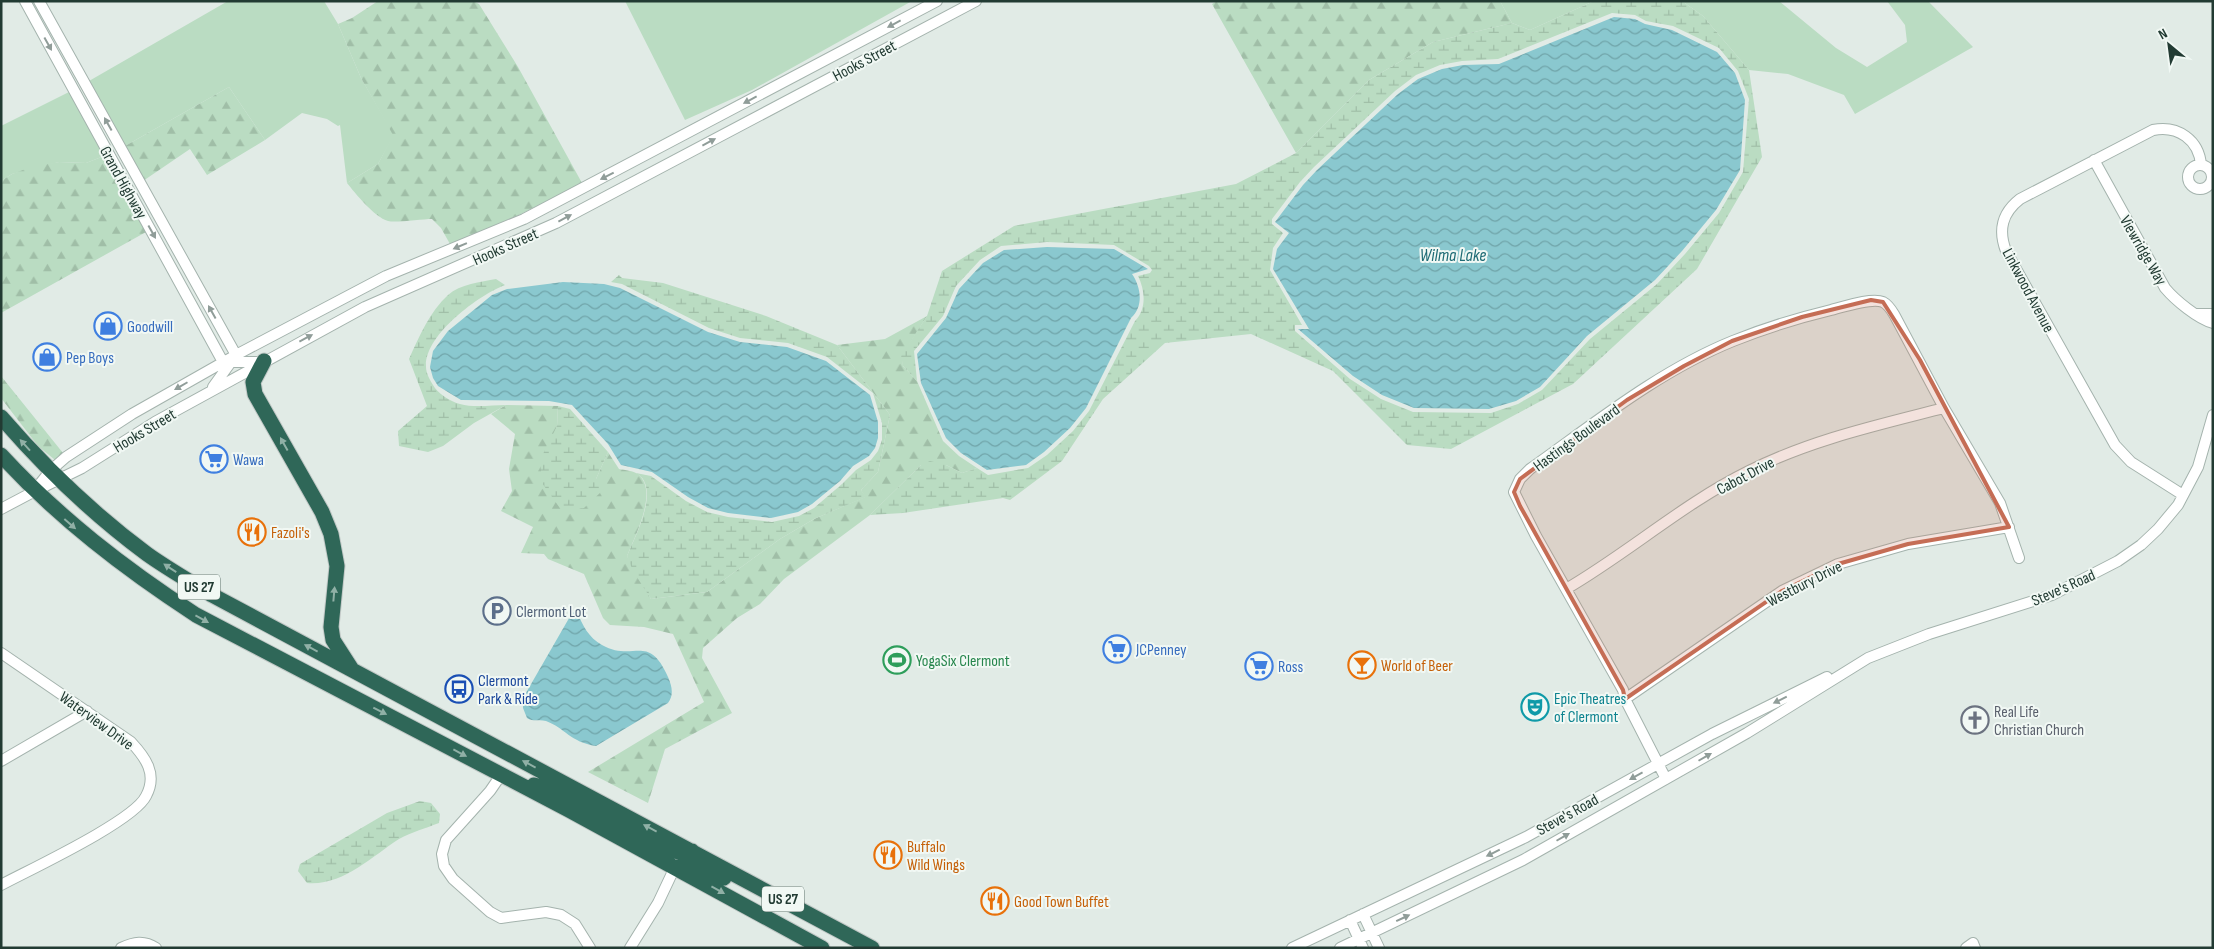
<svg xmlns="http://www.w3.org/2000/svg" width="2214" height="949" font-family="'Sofia Sans Condensed',sans-serif">
  <style>
    .grass { fill: #badcc2 }
    .forest { fill: url(#forest-firs) }
    .wetland { fill: url(#wetland-marsh); fill-rule: evenodd }
    .water { fill: url(#water-waves) }
    .lines { fill: none; stroke-linecap: round; stroke-linejoin: round }
    .minor-casing { stroke: #a4b3ad; stroke-width: 12 }
    .highway-casing { stroke: #c1c8c6; stroke-width: 17 }
    .minor { stroke: #fff; stroke-width: 10 }
    .highway { stroke: #2f6758; stroke-width: 15 }
    .oneway { fill: #909d99 }
    .oneway2 { fill: #90b0a6 }
    .marked { fill: #c56d55; fill-opacity: 0.2; stroke: #c56d55; stroke-width: 4; stroke-linejoin: round }
    .labels { text-anchor: middle; stroke-width: 4; stroke-linejoin: round; paint-order: stroke }
    .shield { fill: #f1f8f4; stroke: #60746d; stroke-width: 1 }
    .shield-label { font-size: 15px; font-weight: bold; fill: #223b33 }
    .street-label { font-size: 16px; fill: #223b33; stroke: #f1f8f4 }
    .shop-label { font-size: 16px; fill: #366cbe; stroke: #f1f8f4; text-anchor: start }
    .food-label { font-size: 16px; fill: #c56008; stroke: #f1f8f4; text-anchor: start }
    .service-label { font-size: 16px; fill: #4e5e75; stroke: #f1f8f4; text-anchor: start }
    .leisure-label { font-size: 16px; fill: #27864d; stroke: #f1f8f4; text-anchor: start }
    .transit-label { font-size: 16px; fill: #164399; stroke: #f1f8f4; text-anchor: start }
    .culture-label { font-size: 16px; fill: #0d838f; stroke: #f1f8f4; text-anchor: start }
    .worship-label { font-size: 16px; fill: #5b616d; stroke: #f1f8f4; text-anchor: start }
    .water-label { font-size: 18px; font-style: italic; fill: #1e6b75; stroke: #f1f8f4 }
  </style>
  <defs>
    <pattern id="forest-firs" width="22" height="20" patternUnits="userSpaceOnUse" patternTransform="scale(1.25)"><rect width="22" height="20" fill="#badcc2"/><path d="M5 1l3.5 6h-7zM16 11l3.5 6h-7z" fill="#a0bea7"/></pattern>
    <pattern id="wetland-marsh" width="20" height="14" patternUnits="userSpaceOnUse" patternTransform="scale(1.25)"><rect width="20" height="14" fill="#badcc2"/><path d="M1 5h8M5 5V1M11 12h8M15 12V8" fill="none" stroke="#a0bea7"/></pattern>
    <pattern id="water-waves" width="16" height="10" patternUnits="userSpaceOnUse" patternTransform="scale(1.25)"><rect width="16" height="10" fill="#8ac8cf"/><path d="M0 5q4-4 8 0t8 0" fill="none" stroke="#70a4a9"/></pattern>
  </defs>
  <rect width="100%" height="100%" fill="#e1ebe6"/>
  <path class="grass" d="M228,1H324L338,24L361,78L394,135L378,164L347,183L340,125L338,126L327,119L302,113L265,140L229,87L125,146L89,81Z
    M625,1H912L752,90L685,120Z
    M1500,1H1594L1530,30L1512,23Z
    M1682,1H1779L1836,48L1867,67L1907,42L1905,25L1887,1H1928L1973,47L1855,114L1844,95L1788,74L1749,70L1703,16Z
    M69,92L104,156L86,163L59,162L12,174L1,181V126Z"/>
  <path class="forest" d="M378,1H473L479,4L518,67L582,183L521,214L450,244L441,228L432,219C422,219 396,223 388,221C374,217 355,193 347,183L378,164L393,135L361,78L338,24L352,18Z
    M1217,1H1500L1512,23L1433,42L1369,80L1296,153L1212,4Z
    M229,87L265,140L207,175L190,149L143,181L125,146Z
    M104,156L146,232L1,313V181L12,174L34,166L59,162L86,163Z
    M927,316L902,356L903,366L917,381L943,441L959,456L977,468L962,473L946,465H921L870,515L784,579L760,604L737,618L703,648L702,658L732,713L665,749L648,803L588,772L704,702L673,634L644,627L610,625L603,618L584,574L548,559L544,554L521,553L533,527L501,511L512,491L509,469L515,434L491,414L506,405L558,406L557,426L554,435L596,479L608,452L619,469C625,470 633,471 638,474C659,491 635,536 627,556L651,599L707,592L780,539L814,519L865,497L861,490L878,472L890,415L837,345L885,339Z
    M1,376L63,453L55,460L38,446L1,398Z"/>
  <path class="wetland" d="M1594,1H1682L1703,16L1749,70L1762,157L1697,269L1573,384L1451,449L1407,445L1333,371L1251,334L1165,343L1103,399L1062,461L1010,500L1003,498L903,513L870,515L921,465L930,461L946,465L962,473L977,468L988,475L1028,468L1047,455L1073,431L1089,411L1135,321C1147,309 1145,290 1138,276L1150,273L1152,270L1149,266L1114,245L1047,242L1001,246L980,260L956,286L943,316L914,351L917,381L903,366L901,356L927,316L942,271L1014,226L1236,184L1296,153L1369,80L1433,42L1512,23L1530,30ZM1612,13L1635,15L1646,21L1673,26L1719,48L1738,71L1749,99L1743,172L1719,213L1685,254L1657,284L1590,339L1542,390L1518,404L1491,413L1413,412L1381,399L1350,379L1295,331V325H1302L1270,270L1273,248L1283,233L1272,224V219L1300,182L1314,167L1395,91L1416,75L1440,65L1462,61L1498,59Z
    M619,275L622,278L663,283L766,316L837,345L890,415L878,472L861,490L866,497L814,519L780,539L707,592L651,599L633,571L627,556C635,537 654,501 644,481C643,478 639,475 636,473L651,476L686,501L707,512L728,517L772,522L799,516L814,508L842,484L856,470L871,460L878,451L882,440V423L873,393L827,357L788,343L740,338L709,328L622,284L611,282Z
    M496,279L505,285C479,295 424,335 426,367C426,373 430,380 433,385C437,393 451,402 460,404C474,408 492,405 506,405L474,423L443,446L428,452L399,446L398,431L427,406L409,359C419,337 430,311 448,295C460,284 481,282 496,279Z
    M558,406L570,409L608,452L596,479L601,492L584,508L562,511L542,483L540,460L557,426Z
    M420,801L431,803L440,814L439,823C426,828 412,832 399,839C371,857 343,886 307,883L298,871L300,864L387,813Z"/>
  <path class="water" d="M1614,17L1635,19L1645,24L1672,30L1717,52L1735,73L1745,100L1740,170L1716,210L1682,251L1655,280L1587,336L1540,387L1516,401L1489,409L1414,408L1382,395L1353,376L1298,329H1309L1273,269L1277,249L1289,233L1275,222L1303,185L1317,170L1398,94L1418,79L1442,69L1463,65L1499,64Z
    M1047,247L1114,249L1148,269L1132,274C1141,287 1144,306 1131,318L1086,408L1070,428L1044,452L1026,465L987,470L961,453L946,438L921,383L917,354L946,318L959,289L983,263L1004,250Z
    M563,282L604,284L620,288L708,332L740,342L787,347L826,361L870,395L878,422V438L875,448L869,456L853,466L840,481L812,504L798,512L771,518L728,513L708,508L688,497L652,472L621,465L608,444L572,405L549,401L461,400L438,386L433,378L430,367L433,351L448,331L492,295L507,289Z
    M577,611C582,625 589,638 602,645C634,663 648,632 668,677C672,686 674,695 668,703L596,746C570,742 565,728 546,721C540,719 533,722 527,718L523,708V698L572,613Z"/>
  <g class="lines">
    <g class="minor-casing">
      <path id="minor" d="M25,1L223,362
        M39,1L236,355L213,387
        M2094,160L2165,288C2175,300 2198,319 2213,323
        M2188 177a12 12 0 1 1 24 0a12 12 0 1 1-24 0Z
        M2197,314H2213
        M227,362H259
        M35,490L50,471L66,457L132,414L236,355L386,276L524,219L937,1
        M2183,495L2131,462L2115,445L2006,251C1998,230 2002,213 2020,199L2153,130C2178,125 2199,140 2201,165
        M1,509L35,491L82,468L155,422L365,307L556,223L976,1
        M1566,589C1628,553 1684,503 1749,471C1810,440 1878,425 1944,408
        M1,653L131,742C145,757 158,774 146,796C134,821 31,869 1,885
        M1625,699L1782,591L1838,564L1908,544L2009,527
        M1,761L87,711
        M501,775L490,791L446,840L442,854L444,866L453,879L490,912L501,918L546,912L561,915L575,924L590,948
        M1666,779L1625,699L1623,690L1536,536L1514,492L1520,479L1530,469C1595,423 1659,371 1733,341C1765,328 1798,318 1831,310C1843,307 1872,297 1883,302C1889,305 1892,311 1895,316L1944,408L2000,503L2019,558
        M1363,914L1379,948
        M1350,920L1363,948
        M121,948C134,942 144,940 156,948
        M630,948L658,903L675,867
        M1292,948L1526,837L1712,734L1827,677
        M1340,948L1523,860L1747,733L1868,658L1929,634L2052,595L2118,561L2141,545L2158,529L2178,505L2198,467L2213,415
        M1966,948L1973,943L1975,948"/>
    </g>
    <g class="highway-casing">
      <path id="highway" d="M264,361L253,382L255,394L322,512L331,534L337,566L331,627L333,640L351,668
        M1,417C45,468 93,514 147,554C168,569 191,582 212,595L872,948
        M1,455C59,518 124,568 196,615L569,810L822,948
        M534,785L554,790L668,850L684,853L692,851
        M675,867L697,866L724,878"/>
    </g>
    <use href="#minor" class="minor"/>
    <use href="#highway" class="highway"/>
  </g>
  <defs><path id="oneway-solid" d="M-6-.8H1V-3.2L6.5 0L1 3.2V.8H-6Z" transform="scale(1.25)"/></defs>
  <g class="oneway">
    <use href="#oneway-solid" transform="translate(894 24) rotate(152)"/>
    <use href="#oneway-solid" transform="translate(48 44) rotate(61)"/>
    <use href="#oneway-solid" transform="translate(750 100) rotate(152)"/>
    <use href="#oneway-solid" transform="translate(108 124) rotate(-119)"/>
    <use href="#oneway-solid" transform="translate(709 142) rotate(-28)"/>
    <use href="#oneway-solid" transform="translate(607 176) rotate(153)"/>
    <use href="#oneway-solid" transform="translate(565 218) rotate(-28)"/>
    <use href="#oneway-solid" transform="translate(152 232) rotate(61)"/>
    <use href="#oneway-solid" transform="translate(460 246) rotate(157)"/>
    <use href="#oneway-solid" transform="translate(212 312) rotate(-119)"/>
    <use href="#oneway-solid" transform="translate(306 338) rotate(-28)"/>
    <use href="#oneway-solid" transform="translate(181 386) rotate(150)"/>
    <use href="#oneway-solid" transform="translate(1780 700) rotate(154)"/>
    <use href="#oneway-solid" transform="translate(1705 757) rotate(-30)"/>
    <use href="#oneway-solid" transform="translate(1636 776) rotate(151)"/>
    <use href="#oneway-solid" transform="translate(1563 837) rotate(-30)"/>
    <use href="#oneway-solid" transform="translate(1493 853) rotate(154)"/>
    <use href="#oneway-solid" transform="translate(1403 918) rotate(-25)"/>
  </g>
  <g class="oneway2">
    <use href="#oneway-solid" transform="translate(284 444) rotate(-119)"/>
    <use href="#oneway-solid" transform="translate(25 445) rotate(-132)"/>
    <use href="#oneway-solid" transform="translate(70 524) rotate(41)"/>
    <use href="#oneway-solid" transform="translate(170 568) rotate(-147)"/>
    <use href="#oneway-solid" transform="translate(334 594) rotate(-85)"/>
    <use href="#oneway-solid" transform="translate(202 619) rotate(29)"/>
    <use href="#oneway-solid" transform="translate(311 648) rotate(-152)"/>
    <use href="#oneway-solid" transform="translate(380 711) rotate(27)"/>
    <use href="#oneway-solid" transform="translate(460 753) rotate(28)"/>
    <use href="#oneway-solid" transform="translate(529 764) rotate(-152)"/>
    <use href="#oneway-solid" transform="translate(650 828) rotate(-152)"/>
    <use href="#oneway-solid" transform="translate(718 890) rotate(29)"/>
  </g>
  <path class="marked" d="M1871,300L1883,302L1920,360L2009,527L1908,544L1838,564L1782,591L1625,699L1623,690L1520,506L1514,492L1520,479L1627,400L1684,366L1732,341L1802,317Z"/>
  <defs>
    <g id="shop-ring" transform="scale(1.4375)"><circle r="9.5" fill="#f1f8f4" stroke="#3f7fe0" stroke-width="1.5"/><path d="M-5-2.5h2.3a2.7 3.5 0 0 1 5.4 0H5L5.5 6h-11ZM-1.5-2.5h3a1.5 2.3 0 0 0-3 0Z" fill="#3f7fe0"/></g>
    <g id="supermarket-ring" transform="scale(1.4375)"><circle r="9.5" fill="#f1f8f4" stroke="#3f7fe0" stroke-width="1.5"/><path d="M-6-5.5h2.5l.6 2H6L4.5 2H-2.5L-4.4-4H-6ZM-1.5 3.2a1.3 1.3 0 1 0 .1 0ZM3 3.2a1.3 1.3 0 1 0 .1 0Z" fill="#3f7fe0"/></g>
    <g id="restaurant-ring" transform="scale(1.4375)"><circle r="9.5" fill="#f1f8f4" stroke="#e8710a" stroke-width="1.5"/><path d="M-5-6h1v4h1v-4h1v4h1v-4h1v5L-1.5 .5V6h-2V.5L-5-1ZM5-6V6H3V1.5H1.5Q1.5-4 5-6Z" fill="#e8710a"/></g>
    <g id="parking-ring" transform="scale(1.4375)"><circle r="9.5" fill="#f1f8f4" stroke="#5c6f8a" stroke-width="1.5"/><path d="M-3.5-5.5H1a3.5 3.5 0 0 1 0 7H-1V5.5H-3.5ZM-1-3.4V-.6H.8a1.4 1.4 0 0 0 0-2.8Z" fill="#5c6f8a"/></g>
    <g id="stadium-ring" transform="scale(1.4375)"><circle r="9.5" fill="#f1f8f4" stroke="#2e9e5b" stroke-width="1.5"/><path d="M0-5a6.5 5 0 1 0 0 10a6.5 5 0 1 0 0-10ZM-3.5-1.8h7v3.6h-7Z" fill="#2e9e5b"/></g>
    <g id="bar-ring" transform="scale(1.4375)"><circle r="9.5" fill="#f1f8f4" stroke="#e8710a" stroke-width="1.5"/><path d="M-6-5H6L.8 .8V4.5H3.5V6h-7V4.5H-.8V.8Z" fill="#e8710a"/></g>
    <g id="bus-ring" transform="scale(1.4375)"><circle r="9.5" fill="#f1f8f4" stroke="#1a4fb4" stroke-width="1.5"/><path d="M-5-6H5V4H4V6H2V4H-2V6H-4V4H-5ZM-3.5-4V0h7V-4ZM-3.5 1.2v1.5H-2V1.2ZM2 1.2v1.5H3.5V1.2Z" fill="#1a4fb4"/></g>
    <g id="theatre-ring" transform="scale(1.4375)"><circle r="9.5" fill="#f1f8f4" stroke="#0f9aa8" stroke-width="1.5"/><path d="M-5-5.5Q0-4 5-5.5V0Q5 5 0 6Q-5 5-5 0ZM-3.3-2.5H-1v1.5H-3.3ZM1-2.5H3.3v1.5H1ZM-2.8 1Q0 5.5 2.8 1Z" fill="#0f9aa8"/></g>
    <g id="church-ring" transform="scale(1.4375)"><circle r="9.5" fill="#f1f8f4" stroke="#6b7280" stroke-width="1.5"/><path d="M-1.2-6h2.4v3.5h3.3v2.4h-3.3V6h-2.4V-.1h-3.3v-2.4h3.3Z" fill="#6b7280"/></g>
  </defs>
  <g fill-rule="evenodd">
    <use href="#shop-ring" x="108" y="326"/>
    <use href="#shop-ring" x="47" y="357"/>
    <use href="#supermarket-ring" x="214" y="459"/>
    <use href="#restaurant-ring" x="252" y="532"/>
    <use href="#parking-ring" x="497" y="611"/>
    <use href="#supermarket-ring" x="1117" y="649"/>
    <use href="#stadium-ring" x="897" y="660"/>
    <use href="#bar-ring" x="1362" y="665"/>
    <use href="#supermarket-ring" x="1259" y="666"/>
    <use href="#bus-ring" x="459" y="689"/>
    <use href="#theatre-ring" x="1535" y="707"/>
    <use href="#church-ring" x="1975" y="720"/>
    <use href="#restaurant-ring" x="888" y="855"/>
    <use href="#restaurant-ring" x="995" y="901"/>
  </g>
  <g class="labels">
    <g class="shield">
      <rect x="178" y="574.5" width="42" height="25" rx="4"/>
      <rect x="762" y="886.5" width="42" height="25" rx="4"/>
    </g>
    <g class="shield-label">
      <text x="199" y="592">US 27</text>
      <text x="783" y="904">US 27</text>
    </g>
    <g class="street-label">
      <text transform="translate(864 60) rotate(-28)" y="6">Hooks Street</text>
      <text transform="translate(124 182) rotate(61)" y="6">Grand Highway</text>
      <text transform="translate(505 246) rotate(-24)" y="6">Hooks Street</text>
      <text transform="translate(2144 250) rotate(60)" y="6">Viewridge Way</text>
      <text transform="translate(2029 290) rotate(62)" y="6">Linkwood Avenue</text>
      <text transform="translate(144 430) rotate(-31)" y="6">Hooks Street</text>
      <text transform="translate(1576 437) rotate(-36)" y="6">Hastings Boulevard</text>
      <text transform="translate(1745 475) rotate(-28)" y="6">Cabot Drive</text>
      <text transform="translate(1804 583) rotate(-27)" y="6">Westbury Drive</text>
      <text transform="translate(2063 587) rotate(-24)" y="6">Steve's Road</text>
      <text transform="translate(97 720) rotate(36)" y="6">Waterview Drive</text>
      <text transform="translate(1567 814) rotate(-29)" y="6">Steve's Road</text>
    </g>
    <g class="shop-label">
      <text x="127" y="332">Goodwill</text>
      <text x="66" y="363">Pep Boys</text>
      <text x="233" y="465">Wawa</text>
      <text x="1136" y="655">JCPenney</text>
      <text x="1278" y="672">Ross</text>
    </g>
    <g class="food-label">
      <text x="271" y="538">Fazoli's</text>
      <text x="1381" y="671">World of Beer</text>
      <text x="907" y="852">Buffalo<tspan x="907" dy="18">Wild Wings</tspan></text>
      <text x="1014" y="907">Good Town Buffet</text>
    </g>
    <g class="service-label">
      <text x="516" y="617">Clermont Lot</text>
    </g>
    <g class="leisure-label">
      <text x="916" y="666">YogaSix Clermont</text>
    </g>
    <g class="transit-label">
      <text x="478" y="686">Clermont<tspan x="478" dy="18">Park &amp; Ride</tspan></text>
    </g>
    <g class="culture-label">
      <text x="1554" y="704">Epic Theatres<tspan x="1554" dy="18">of Clermont</tspan></text>
    </g>
    <g class="worship-label">
      <text x="1994" y="717">Real Life<tspan x="1994" dy="18">Christian Church</tspan></text>
    </g>
    <g class="water-label">
      <text x="1453" y="261">Wilma Lake</text>
    </g>
  </g>
  <rect width="2214" height="949" fill="none" stroke="#223b33" stroke-width="5"/>
  <g transform="translate(2169 45) rotate(331)" stroke="#f1f8f4" stroke-width="4" paint-order="stroke">
  <path d="M0-4L9 19L0 12L-9 19Z" fill="#223b33"/>
  <text y="-8" font-size="14" font-weight="bold" text-anchor="middle" fill="#223b33">N</text>
  </g>
</svg>
